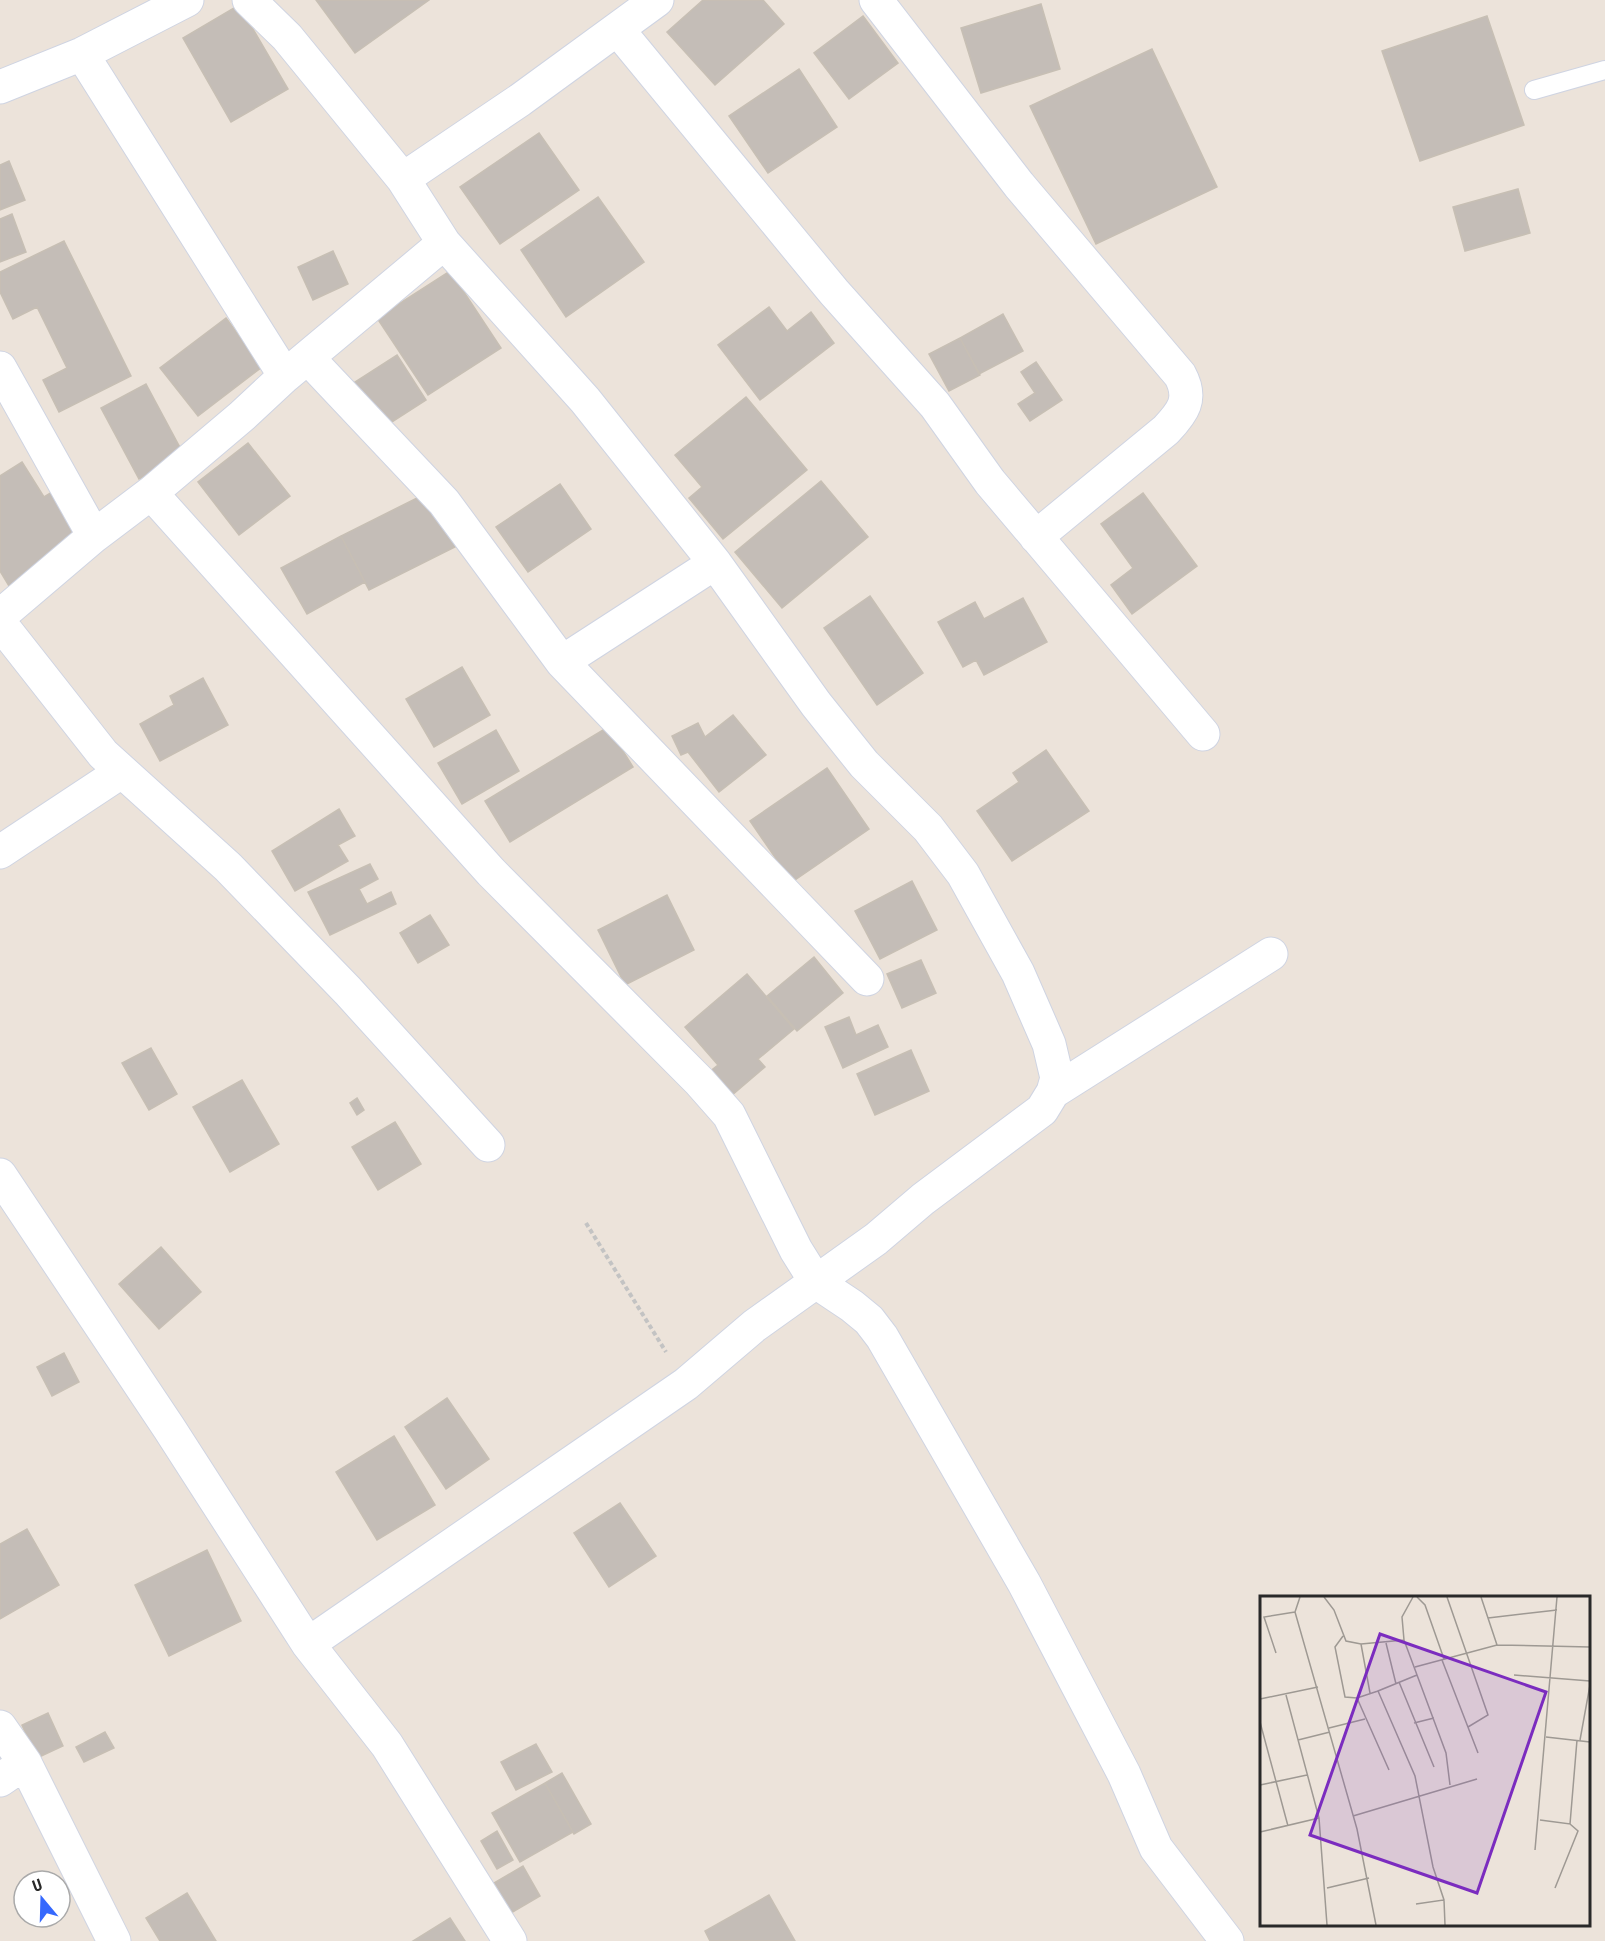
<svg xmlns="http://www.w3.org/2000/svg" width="1605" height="1941" font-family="'Roboto Condensed',sans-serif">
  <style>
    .building { fill: #c4bdb7; stroke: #c7bfb4; stroke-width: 1.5 }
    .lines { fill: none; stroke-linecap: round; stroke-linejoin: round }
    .lane-casing { stroke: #cfd4e2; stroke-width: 20 }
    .street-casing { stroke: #cfd4e2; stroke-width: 35 }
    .path { stroke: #c3c3c3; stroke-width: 4; stroke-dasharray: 4.5 3; stroke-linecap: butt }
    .lane { stroke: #fff; stroke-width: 18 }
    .street { stroke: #fff; stroke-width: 33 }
    .inset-road { fill: none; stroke: #9e9993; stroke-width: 1.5 }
    .view { fill: #7b2cbf; fill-opacity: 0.15; stroke: #7b2cbf; stroke-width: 3 }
    .inset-edge { fill: none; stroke: #292929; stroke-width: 3 }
  </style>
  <rect width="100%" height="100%" fill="#ece3da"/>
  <path class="building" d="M316,0H429L355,53Z
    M703,0H763L784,24L715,85L667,32Z
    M1041,4L1060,69L981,93L961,28Z
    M239,5L288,89L231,122L183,38Z
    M863,16L898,63L849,99L814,53Z
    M1487,16L1524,125L1420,161L1382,51Z
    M1152,49L1217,187L1096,244L1030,106Z
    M799,69L837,127L768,173L729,116Z
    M539,133L579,190L500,244L460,187Z
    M9,161L25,200L0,210V165Z
    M1518,189L1530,233L1465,251L1453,207Z
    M598,197L644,262L566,317L521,250Z
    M12,214L26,252L0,262V219Z
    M64,241L131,376L59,412L43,380L67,368L37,307L13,319L0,292V272Z
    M333,251L348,284L313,300L298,267Z
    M450,271L501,348L428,395L377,318Z
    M769,307L787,331L811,312L834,343L760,400L718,345Z
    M1003,314L1023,351L979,374L960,338Z
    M226,318L262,367L198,416L160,368Z
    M960,338L980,375L949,391L929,354Z
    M397,355L426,400L381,429L352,384Z
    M1036,362L1062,400L1030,421L1018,404L1035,393L1021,372Z
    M146,384L184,455L139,479L101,408Z
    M746,397L807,470L723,539L689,498L702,487L675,455Z
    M248,443L290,496L239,535L198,482Z
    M22,462L44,497L57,489L87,537L9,586L0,571V476Z
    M821,481L868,537L782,608L735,552Z
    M560,484L591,529L528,572L496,527Z
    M429,492L457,546L369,590L341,536Z
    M1143,493L1197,566L1132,614L1111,585L1133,568L1101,524Z
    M341,536L365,582L307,614L281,568Z
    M870,596L923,673L877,705L824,628Z
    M1023,598L1047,642L984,675L976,660L963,667L938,622L975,602L984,619Z
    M462,667L490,715L434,747L406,699Z
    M203,678L228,725L160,761L140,724L174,705L170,696Z
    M733,715L766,755L719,792L688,752L681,755L672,736L698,723L705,737Z
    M608,727L633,767L510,842L485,801Z
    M496,730L519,771L462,804L438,763Z
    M1046,750L1089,811L1012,861L977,811L1019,782L1013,773Z
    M827,768L869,829L792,882L750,821Z
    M339,809L355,836L338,845L348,861L295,891L272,851Z
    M370,864L378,879L359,889L367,904L391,892L396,904L330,935L308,892Z
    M912,881L937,930L880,959L855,911Z
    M667,895L694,950L625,985L598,930Z
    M430,915L449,945L418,963L400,933Z
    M814,957L843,993L797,1031L767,996Z
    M921,960L936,993L902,1008L887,974Z
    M747,974L794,1029L758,1059L765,1067L731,1096L709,1072L718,1065L685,1027Z
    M849,1017L856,1035L878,1025L888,1047L843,1068L825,1027Z
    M151,1048L177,1094L149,1110L122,1063Z
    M911,1050L929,1091L875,1115L857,1074Z
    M242,1080L279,1144L230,1172L193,1107Z
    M357,1098L364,1110L357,1115L350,1103Z
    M395,1122L421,1164L378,1190L352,1147Z
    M161,1247L201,1292L159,1329L119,1284Z
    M64,1353L79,1382L52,1396L37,1367Z
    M447,1398L489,1459L446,1489L405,1427Z
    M394,1436L435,1505L377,1540L336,1472Z
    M620,1503L656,1556L609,1587L574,1533Z
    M27,1529L59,1585L0,1619V1544Z
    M207,1550L241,1621L169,1656L135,1585Z
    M48,1713L63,1746L37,1758L22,1725Z
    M105,1732L114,1748L84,1762L76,1747Z
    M536,1744L552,1772L516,1790L501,1762Z
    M562,1773L591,1824L574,1834L545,1783Z
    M545,1783L573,1832L520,1862L492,1813Z
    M497,1831L513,1860L497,1869L481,1841Z
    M523,1866L540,1896L511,1913L494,1883Z
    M187,1893L216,1941H160L146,1918Z
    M769,1895L795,1941H710L705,1931Z
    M450,1918L465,1941H413Z"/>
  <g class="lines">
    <g class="lane-casing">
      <path id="lane" d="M1534,90L1605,70"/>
    </g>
    <g class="street-casing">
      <path id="street" d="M249,0L287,37L403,179L444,243L585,400L715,563L816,704L864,764L928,828L963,874L1018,973L1049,1044L1057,1078L1053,1092L1042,1110L923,1199L876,1239L754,1326L686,1384L308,1644
        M876,0L1019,185L1180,375C1193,399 1183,412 1166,430L1036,537
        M618,30L834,292L935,405L990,482L1203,734
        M82,54L285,376
        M0,87L82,54L187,0
        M403,179L520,100L657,0
        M444,243L285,376L242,416L151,493L491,872L699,1081L729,1115L796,1250L816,1282L852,1306L869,1320L882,1337L1024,1583L1124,1774L1156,1848L1227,1941
        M308,358L444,502L562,662L867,979
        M0,368L94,536
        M0,616L94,536L151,493
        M0,623L103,754L228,867L348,991L488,1145
        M562,662L715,563
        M0,852L121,772
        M1053,1092L1271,954
        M0,1175L169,1428L308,1644L387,1745L510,1941
        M0,1727L25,1763L114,1941
        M0,1780L25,1763"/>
    </g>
    <path class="path" d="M586,1223L666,1352"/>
    <use href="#lane" class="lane"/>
    <use href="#street" class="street"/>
  </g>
  <g transform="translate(1260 1596)">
    <rect width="330" height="330" fill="#ece3da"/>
    <path class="inset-road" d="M40,1L35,16L97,233L116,329M64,1L74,14L86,45L101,48L144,44L142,21L153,1M157,1L165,9L184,63M187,1L228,119L208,131M221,1L237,49M228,22L297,14M83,40L75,51L85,101L97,102L118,95M144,44L186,157L190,189M126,47L136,88M101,48L110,97M16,57L4,21L35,16M182,64L218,157M155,71L237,49L330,51M254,79L330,85M139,86L174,171M26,99L59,222L67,329M97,102L129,174M0,103L58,91M0,126L28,230M154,127L174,122M69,132L105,123M286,141L330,146M38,144L70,136M320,144L330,89M0,189L47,179M93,220L217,183M280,224L310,228L317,144M0,236L59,222M275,254L297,1M67,292L109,282M295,292L318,235L310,228M184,304L185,329M156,308L184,304L173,271L155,180L118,95L157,79"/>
    <path class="view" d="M120,38L286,96L217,297L50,239Z"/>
    <rect width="330" height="330" class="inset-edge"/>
  </g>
  <g transform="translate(42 1899) rotate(341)"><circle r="28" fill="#ffffff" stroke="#a9a9a9" stroke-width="1.5"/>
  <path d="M0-4.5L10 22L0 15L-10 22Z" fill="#3568fd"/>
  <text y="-9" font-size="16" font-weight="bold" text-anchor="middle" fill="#292929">U</text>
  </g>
</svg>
